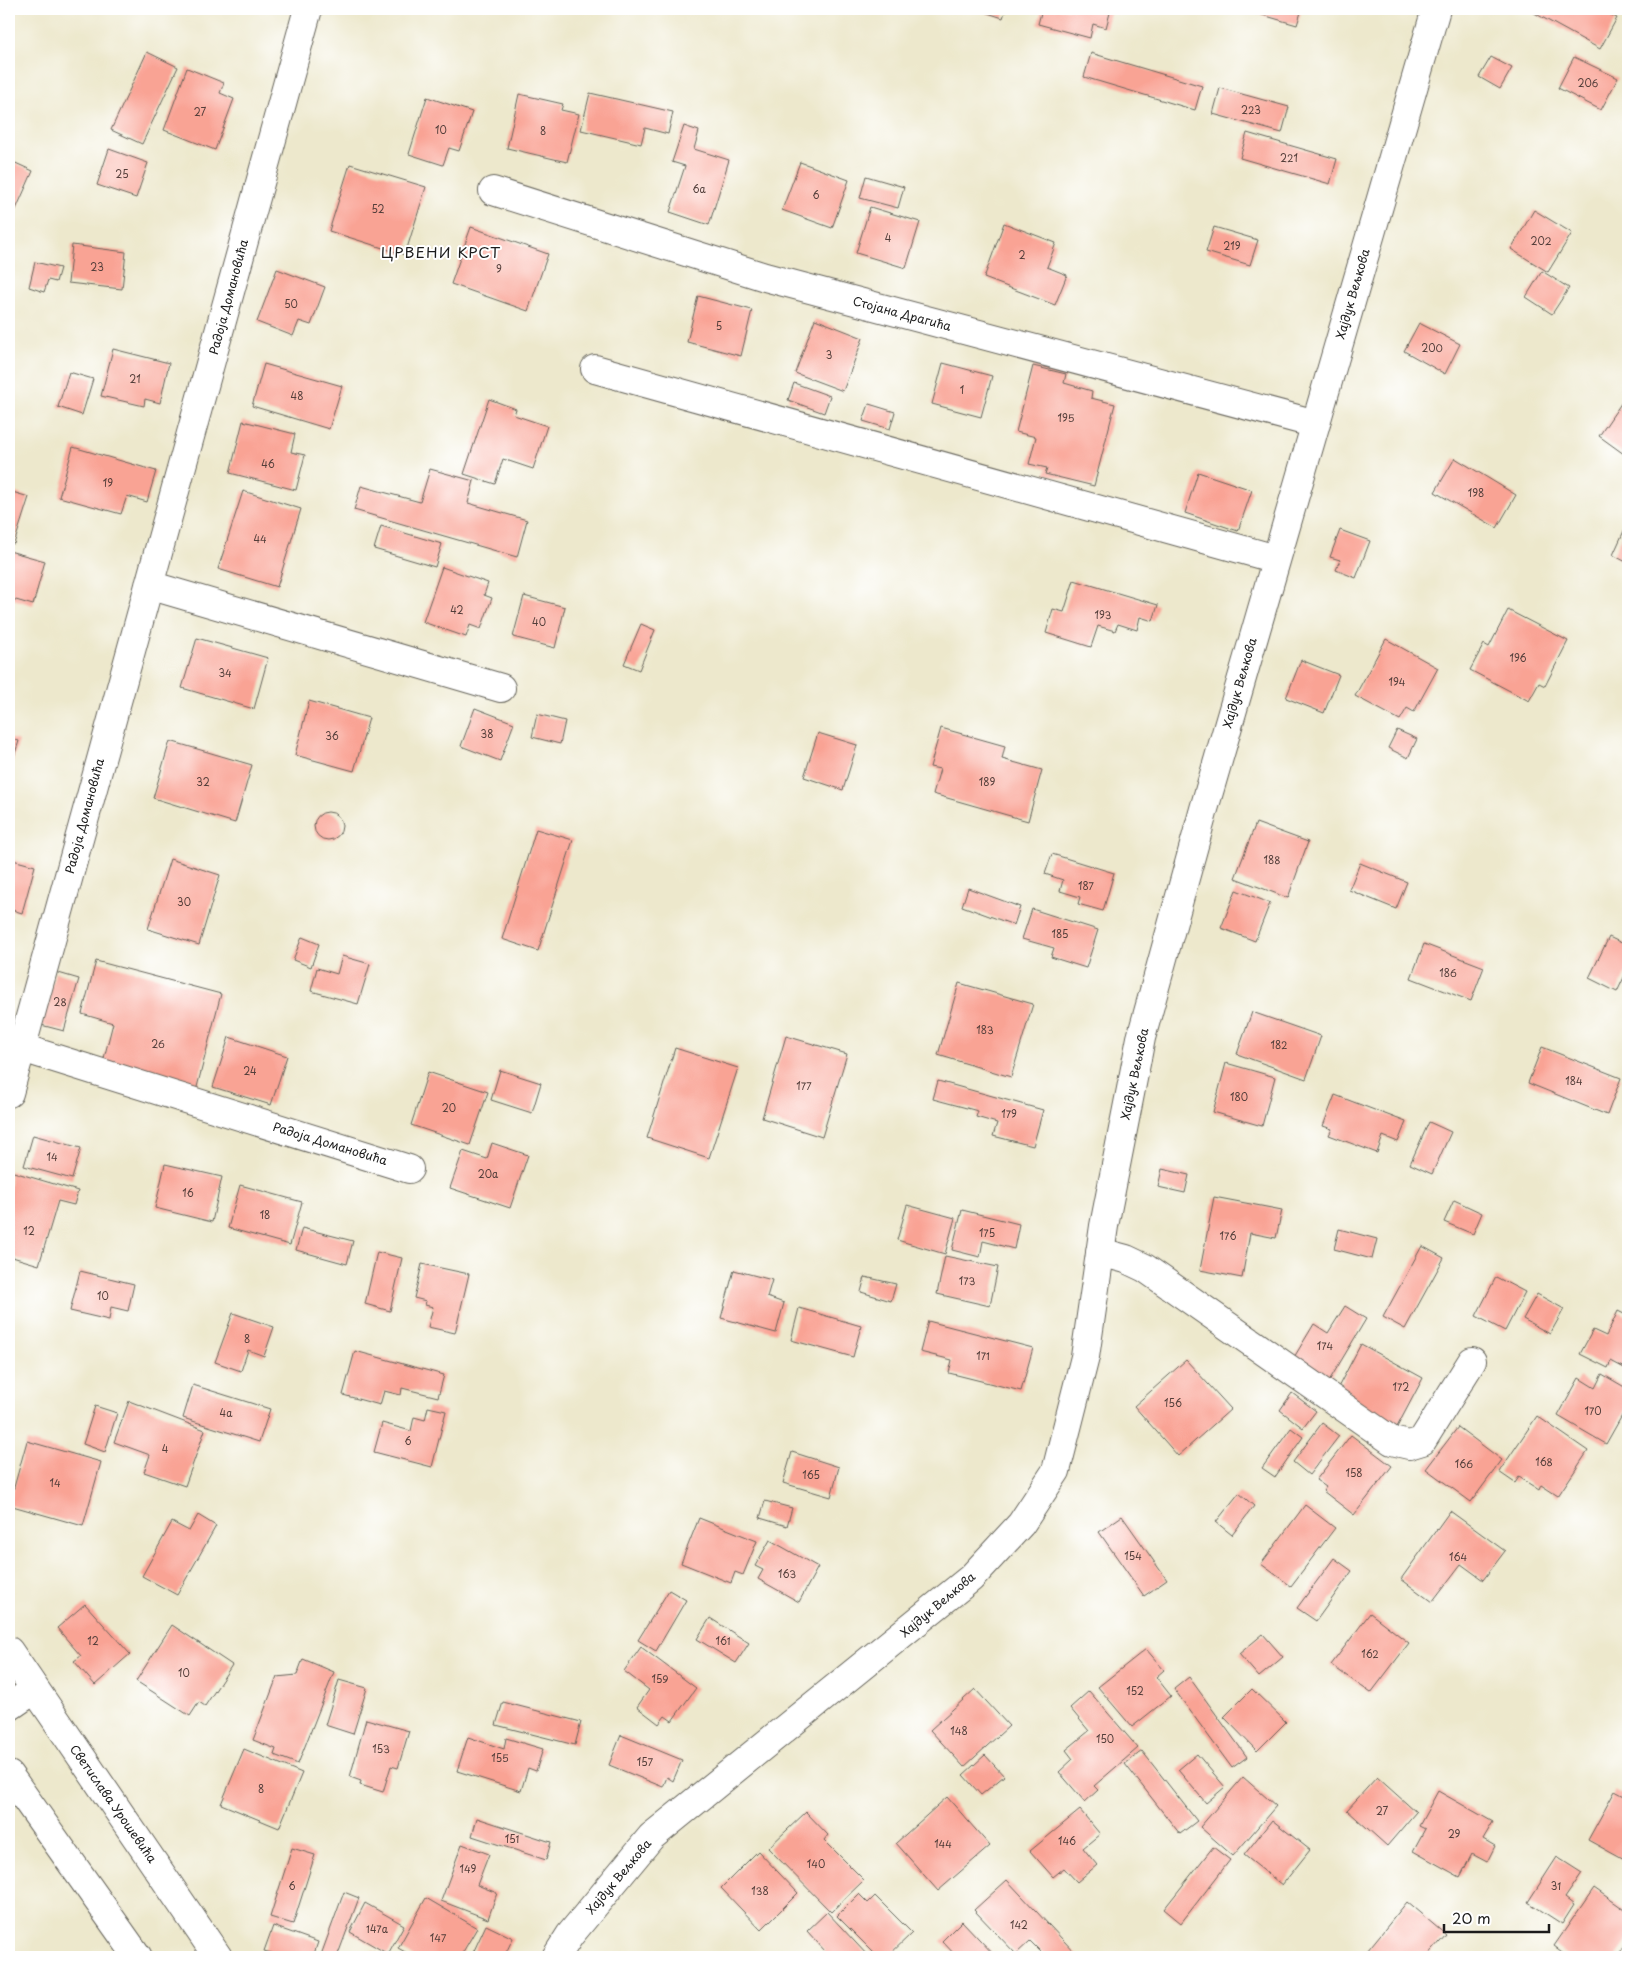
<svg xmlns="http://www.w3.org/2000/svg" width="1637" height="1966" font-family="'Playpen Sans',sans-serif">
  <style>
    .building { fill: #f9a394 }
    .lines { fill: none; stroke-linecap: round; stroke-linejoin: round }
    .minor-casing { stroke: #65635a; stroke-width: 30 }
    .minor { stroke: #fff; stroke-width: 28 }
    .labels { text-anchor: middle; stroke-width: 4; stroke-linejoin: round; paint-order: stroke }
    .number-label { font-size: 10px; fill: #533e3a }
    .street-label { font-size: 12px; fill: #1c1c1c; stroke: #fff }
    .quarter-label { font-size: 15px; letter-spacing: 1px; fill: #1c1c1c; stroke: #fff }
  </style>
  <rect width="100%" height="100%" fill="#fff"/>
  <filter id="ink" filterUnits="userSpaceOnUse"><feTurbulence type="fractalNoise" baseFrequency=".02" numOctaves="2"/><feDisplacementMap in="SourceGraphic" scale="10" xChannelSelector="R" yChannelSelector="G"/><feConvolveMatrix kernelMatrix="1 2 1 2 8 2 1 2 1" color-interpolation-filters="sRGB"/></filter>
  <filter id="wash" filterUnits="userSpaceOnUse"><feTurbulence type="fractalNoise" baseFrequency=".0096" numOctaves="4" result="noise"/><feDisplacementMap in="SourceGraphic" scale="20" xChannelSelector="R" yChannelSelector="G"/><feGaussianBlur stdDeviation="1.12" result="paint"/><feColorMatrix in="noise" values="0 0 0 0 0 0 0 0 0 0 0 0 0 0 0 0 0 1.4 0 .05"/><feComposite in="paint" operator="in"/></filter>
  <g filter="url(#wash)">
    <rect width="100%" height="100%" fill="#ede8cc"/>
    <g id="blocks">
      <path class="building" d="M975,9H1006L1003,18Z
        M1042,9H1111L1106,28L1093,24L1090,38L1038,24Z
        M1242,9H1302L1297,25Z
        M1527,9H1599L1617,18L1600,49Z
        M147,52L178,67L142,144L111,130Z
        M1091,53L1202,86L1195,110L1084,77Z
        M1491,57L1512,68L1500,89L1479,77Z
        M1574,57L1618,78L1601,110L1558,88Z
        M187,68L224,83L220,93L234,99L215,150L164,130Z
        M1220,88L1289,107L1282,133L1213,114Z
        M590,93L673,112L668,134L645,128L641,144L581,130Z
        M519,94L563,104L561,110L579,114L567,162L507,148Z
        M427,97L472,112L459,151L449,148L443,165L409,154Z
        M684,126L699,131L694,149L729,160L709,225L670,212L685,166L672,162Z
        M1247,133L1337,159L1330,184L1240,158Z
        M109,149L148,163L136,198L97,185Z
        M9,160L33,171L13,216L9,214Z
        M800,162L849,180L832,228L782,210Z
        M350,164L426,187L405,255L329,231Z
        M866,176L904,187L898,208L860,198Z
        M870,207L920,222L906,268L856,253Z
        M1534,210L1572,233L1548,272L1511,249Z
        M1004,223L1056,243L1047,267L1067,275L1055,305L984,278Z
        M471,227L548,254L528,311L451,284Z
        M1214,227L1258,240L1250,265L1206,252Z
        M72,245L126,252L122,289L68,283Z
        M35,262L60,268L56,282L48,280L44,292L29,287Z
        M277,269L325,287L311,325L299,321L293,336L257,322Z
        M1542,271L1569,288L1552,314L1526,297Z
        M698,296L752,310L741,356L687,342Z
        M815,319L863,338L843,391L795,373Z
        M1419,323L1460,344L1445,374L1404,351Z
        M113,349L169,363L160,403L145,399L144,406L101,396Z
        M943,363L992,376L981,417L932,404Z
        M264,364L342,386L329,429L252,406Z
        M1033,366L1066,374L1064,383L1092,391L1091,398L1115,404L1094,486L1045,474L1047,468L1029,464L1036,437L1016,432Z
        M69,372L93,379L82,415L58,407Z
        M794,383L830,396L824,413L788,400Z
        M1626,396L1628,398V457L1599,436Z
        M489,399L516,409L514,415L547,426L533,469L503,459L495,484L464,474Z
        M869,404L895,412L890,429L863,421Z
        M243,421L295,434L291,452L305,455L296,490L230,473Z
        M73,447L156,471L147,502L127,496L121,514L59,497Z
        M1455,458L1516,495L1497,528L1435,492Z
        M430,469L474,481L468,503L527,520L517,557L354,510L361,486L420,502Z
        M1198,472L1252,490L1238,531L1185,513Z
        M9,491L29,497L14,544L9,542Z
        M243,491L301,509L277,587L218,569Z
        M1628,522V563L1613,555Z
        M381,526L442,544L435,567L374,549Z
        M1340,530L1370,541L1356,578L1336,570L1340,560L1330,557Z
        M9,551L45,561L33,605L9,598Z
        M442,567L488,583L484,595L492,598L481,629L470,625L466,637L423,622Z
        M1074,580L1158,605L1153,621L1140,617L1137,630L1118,624L1115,631L1098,626L1091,647L1046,633L1053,609L1064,612Z
        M524,596L565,607L555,648L513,637Z
        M1508,610L1568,641L1545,686L1539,683L1529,701L1470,670L1484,644L1489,647Z
        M641,624L655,630L639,670L624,664Z
        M197,638L268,658L254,709L182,688Z
        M1386,639L1438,668L1414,712L1407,708L1400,720L1355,696Z
        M1301,660L1339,675L1324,713L1286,698Z
        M309,701L369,718L354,771L295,755Z
        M475,708L514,723L500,761L461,746Z
        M537,714L565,721L560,744L532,737Z
        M941,728L1005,746L1002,759L1042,770L1028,821L933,794L940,769L930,767Z
        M1397,730L1417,739L1408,758L1388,748Z
        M818,733L857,745L843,790L804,777Z
        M9,738L19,741L9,772Z
        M170,741L252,765L235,823L153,798Z
        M314 826a14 14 0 1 1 28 0a14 14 0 1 1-28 0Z
        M1256,823L1308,842L1288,898L1235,878Z
        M536,829L573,840L538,951L502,939Z
        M1052,854L1114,873L1103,911L1078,904L1080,897L1060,891L1063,880L1045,874Z
        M9,859L35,866L22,913L9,909Z
        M170,859L220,875L199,945L148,929Z
        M1360,863L1407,882L1396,909L1349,890Z
        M968,888L1020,907L1014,925L962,906Z
        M1236,890L1270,903L1255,941L1221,928Z
        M1032,909L1098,930L1086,968L1051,957L1054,948L1022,939Z
        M302,937L319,944L311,967L293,960Z
        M1609,937L1628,946V969L1617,992L1589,978Z
        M1424,944L1484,967L1471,1001L1411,978Z
        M342,956L370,964L358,1004L311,991L317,968L337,974Z
        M96,961L221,994L196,1091L102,1066L113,1023L82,1014Z
        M55,972L79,979L64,1031L41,1025Z
        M959,983L1033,1004L1011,1077L938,1055Z
        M1252,1012L1321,1036L1306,1079L1237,1054Z
        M786,1036L847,1054L822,1137L762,1118Z
        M229,1037L287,1056L271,1105L213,1087Z
        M1542,1047L1621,1078L1607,1115L1528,1083Z
        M675,1048L738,1068L709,1158L647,1138Z
        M1226,1063L1275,1077L1262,1126L1213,1112Z
        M500,1070L541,1083L532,1113L491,1100Z
        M428,1072L488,1092L470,1145L411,1125Z
        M938,1081L1043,1110L1033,1146L993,1136L997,1123L976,1117L978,1111L933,1099Z
        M1335,1095L1406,1122L1398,1142L1383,1136L1377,1153L1329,1135L1332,1129L1323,1126Z
        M1429,1122L1451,1132L1432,1174L1410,1164Z
        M33,1135L81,1148L72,1179L24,1166Z
        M492,1143L528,1155L510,1208L450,1188L463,1151L487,1159Z
        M165,1164L222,1177L212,1222L155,1208Z
        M1162,1169L1189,1175L1185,1193L1158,1187Z
        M10,1171L78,1191L74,1205L58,1201L39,1265L9,1256Z
        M240,1185L302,1202L290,1245L228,1228Z
        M1214,1197L1282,1210L1276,1238L1250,1233L1242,1278L1200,1270Z
        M1454,1200L1482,1213L1473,1234L1444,1222Z
        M907,1205L955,1218L945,1254L897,1240Z
        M962,1210L1019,1224L1014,1249L983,1241L980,1257L952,1250Z
        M302,1228L353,1241L347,1264L296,1250Z
        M1339,1229L1377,1239L1372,1259L1334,1249Z
        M1422,1246L1444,1258L1405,1329L1383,1317Z
        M377,1252L402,1258L390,1311L365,1304Z
        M945,1256L998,1267L990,1306L937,1294Z
        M422,1264L469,1274L455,1333L428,1327L433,1307L425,1305L426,1301L414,1298Z
        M734,1270L772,1280L767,1297L784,1303L776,1333L721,1318Z
        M80,1271L134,1284L128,1311L111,1307L109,1320L70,1311Z
        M865,1277L896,1284L891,1301L861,1292Z
        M1496,1277L1525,1292L1505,1331L1476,1316Z
        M1537,1294L1564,1309L1550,1334L1523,1319Z
        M1345,1306L1366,1319L1329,1381L1293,1359L1314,1324L1328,1333Z
        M799,1308L861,1326L853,1357L791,1340Z
        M1618,1311L1628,1316V1370L1611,1361L1608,1368L1580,1354L1593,1330L1606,1336Z
        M233,1313L274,1327L264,1356L248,1350L241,1371L215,1362Z
        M928,1321L1033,1348L1021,1391L949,1373L952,1360L920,1352Z
        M9,1327L14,1329L9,1347Z
        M1361,1344L1423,1378L1396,1429L1334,1395Z
        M355,1351L444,1375L438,1397L402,1388L401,1395L384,1391L380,1405L343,1395Z
        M1186,1360L1231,1409L1178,1456L1134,1406Z
        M1602,1374L1628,1389V1405L1606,1444L1558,1416L1579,1378L1595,1388Z
        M193,1385L270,1409L259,1442L183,1418Z
        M1292,1393L1316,1411L1303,1428L1280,1410Z
        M129,1401L205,1430L185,1486L144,1472L150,1455L114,1442Z
        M95,1406L117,1413L105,1452L83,1444Z
        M428,1407L446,1411L432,1467L374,1452L382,1423L411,1431L414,1417L425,1420Z
        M1537,1416L1588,1451L1558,1496L1541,1485L1539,1490L1519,1477L1515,1483L1499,1472Z
        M1322,1423L1339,1436L1309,1475L1293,1462Z
        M1458,1427L1502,1460L1471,1502L1426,1469Z
        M1291,1428L1303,1437L1275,1477L1262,1468Z
        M1351,1435L1392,1466L1354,1515L1323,1491L1326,1487L1316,1480Z
        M27,1441L101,1462L83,1526L9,1505Z
        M792,1452L839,1467L831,1497L783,1483Z
        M1239,1493L1254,1506L1232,1535L1216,1522Z
        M765,1501L792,1508L787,1526L760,1518Z
        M1305,1505L1335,1528L1291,1586L1261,1564Z
        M1450,1511L1505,1551L1483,1580L1461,1564L1432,1602L1401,1579Z
        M198,1515L216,1526L177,1595L142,1576L172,1522L189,1531Z
        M1122,1516L1167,1580L1144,1596L1099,1532Z
        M699,1518L757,1541L743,1575L735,1572L731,1583L681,1563Z
        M770,1540L818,1567L799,1602L758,1579L763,1570L755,1566Z
        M1334,1558L1352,1571L1316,1621L1297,1608Z
        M669,1590L686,1600L656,1651L638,1640Z
        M85,1604L130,1654L95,1685L74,1661L81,1656L57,1628Z
        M1370,1613L1409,1643L1371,1693L1331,1665Z
        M710,1618L749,1643L736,1663L697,1639Z
        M172,1625L232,1665L205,1706L199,1702L190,1716L136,1681Z
        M1263,1634L1283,1657L1259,1677L1239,1654Z
        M641,1647L696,1688L672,1721L665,1716L659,1724L637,1707L649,1690L624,1671Z
        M1146,1649L1164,1670L1156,1677L1171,1696L1132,1727L1098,1687Z
        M303,1659L334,1672L298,1764L274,1755L276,1749L253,1740L277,1677L297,1675Z
        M1189,1677L1247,1757L1232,1768L1174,1689Z
        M339,1680L367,1688L353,1734L325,1725Z
        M975,1689L1009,1726L964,1767L930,1730Z
        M1252,1689L1286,1722L1257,1751L1224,1717Z
        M1089,1691L1138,1748L1094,1786L1098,1790L1085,1802L1059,1772L1073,1759L1066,1750L1089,1731L1070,1708Z
        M503,1702L581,1722L575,1745L496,1725Z
        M366,1719L409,1731L398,1768L391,1766L383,1792L360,1785L361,1781L350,1777Z
        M621,1735L682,1760L673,1781L667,1777L663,1787L609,1765Z
        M468,1737L504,1749L506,1738L543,1749L536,1771L528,1768L521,1791L457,1771Z
        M244,1749L302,1773L279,1828L221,1804Z
        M1142,1751L1197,1821L1180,1834L1125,1764Z
        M1197,1754L1225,1787L1206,1803L1178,1770Z
        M985,1755L1004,1776L981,1795L963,1775Z
        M1243,1777L1276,1806L1233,1856L1200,1827Z
        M1377,1777L1416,1812L1387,1846L1347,1810Z
        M1438,1791L1493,1822L1483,1839L1495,1846L1487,1862L1472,1854L1460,1877L1413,1851L1425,1829L1419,1826Z
        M1615,1791L1628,1798V1862L1588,1840Z
        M947,1797L990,1846L938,1891L896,1843Z
        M1080,1810L1100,1834L1083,1848L1097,1865L1077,1882L1064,1868L1053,1877L1030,1851Z
        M806,1812L828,1835L824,1840L864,1880L831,1912L768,1848Z
        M477,1818L551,1842L546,1860L472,1836Z
        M1272,1820L1310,1850L1282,1885L1244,1855Z
        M462,1844L489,1854L477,1885L497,1893L488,1919L441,1901Z
        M1213,1847L1230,1860L1181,1923L1164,1909Z
        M292,1848L315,1855L293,1924L270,1917Z
        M758,1851L798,1893L761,1930L721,1888Z
        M1557,1857L1582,1873L1565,1898L1574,1905L1562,1924L1528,1902Z
        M1007,1880L1077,1955L1075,1957H1046L1030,1941L1016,1954L974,1910Z
        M1594,1888L1628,1912V1940L1616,1957H1569L1554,1946Z
        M344,1892L359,1898L337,1957H326L321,1955Z
        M859,1894L868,1903L875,1896L912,1933L887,1957H878L837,1916Z
        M426,1898L477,1928L460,1957H414L398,1948Z
        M1407,1902L1446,1935L1427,1957H1374L1367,1951Z
        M365,1903L404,1925L388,1954L350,1932Z
        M827,1912L869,1957H818L825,1951L807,1931Z
        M962,1921L996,1957H957L942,1941Z
        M486,1925L513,1938L504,1957H471Z
        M273,1926L318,1942L313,1957H274L275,1954L264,1951Z
        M373,1951L385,1957H369Z"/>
    </g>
  </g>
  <g filter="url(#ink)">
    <use href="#blocks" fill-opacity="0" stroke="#65635a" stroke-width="1"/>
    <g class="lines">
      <g class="minor-casing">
        <path id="minor" d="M493,191L765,277L1316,424
          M595,369L1276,559
          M149,585L501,688
          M22,1048L409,1169
          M9,1093L308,9
          M1100,1252L1126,1259L1145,1268L1392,1441L1409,1445L1422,1441L1472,1361
          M9,1651L218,1957
          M9,1707L34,1690
          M9,1775L138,1957
          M556,1957L570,1935L651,1837L971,1578L1021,1524L1056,1471L1085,1357L1104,1226L1141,1038L1204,809L1436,9"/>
      </g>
      <use href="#minor" class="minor"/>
    </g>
  </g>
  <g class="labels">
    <g class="number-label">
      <text x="1588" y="87">206</text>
      <text x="1251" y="114">223</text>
      <text x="200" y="116">27</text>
      <text x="441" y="134">10</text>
      <text x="543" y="135">8</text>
      <text x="1289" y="162">221</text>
      <text x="122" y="178">25</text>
      <text x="699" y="193">6a</text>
      <text x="816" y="199">6</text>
      <text x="378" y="213">52</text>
      <text x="888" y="242">4</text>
      <text x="1541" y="245">202</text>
      <text x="1232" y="250">219</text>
      <text x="1022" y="259">2</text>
      <text x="97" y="271">23</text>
      <text x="499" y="273">9</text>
      <text x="291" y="308">50</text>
      <text x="719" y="330">5</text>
      <text x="1432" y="352">200</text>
      <text x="829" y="359">3</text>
      <text x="135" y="383">21</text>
      <text x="962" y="394">1</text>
      <text x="297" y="400">48</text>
      <text x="1066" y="422">195</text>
      <text x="268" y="468">46</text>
      <text x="108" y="487">19</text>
      <text x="1476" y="497">198</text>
      <text x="260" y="543">44</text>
      <text x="457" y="614">42</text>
      <text x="1103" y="619">193</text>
      <text x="539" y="626">40</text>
      <text x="1518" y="662">196</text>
      <text x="225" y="677">34</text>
      <text x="1397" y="686">194</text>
      <text x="487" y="738">38</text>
      <text x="332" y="740">36</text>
      <text x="203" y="786">32</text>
      <text x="987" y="786">189</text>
      <text x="1272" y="864">188</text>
      <text x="1086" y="890">187</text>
      <text x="184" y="906">30</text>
      <text x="1060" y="938">185</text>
      <text x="1448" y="977">186</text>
      <text x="60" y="1006">28</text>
      <text x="985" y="1034">183</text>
      <text x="158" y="1048">26</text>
      <text x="1279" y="1049">182</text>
      <text x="250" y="1075">24</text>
      <text x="1574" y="1085">184</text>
      <text x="804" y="1090">177</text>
      <text x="1239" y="1101">180</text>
      <text x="449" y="1112">20</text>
      <text x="1009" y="1118">179</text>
      <text x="52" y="1161">14</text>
      <text x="488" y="1178">20a</text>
      <text x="188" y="1197">16</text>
      <text x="265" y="1219">18</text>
      <text x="29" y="1235">12</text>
      <text x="987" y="1237">175</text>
      <text x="1228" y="1240">176</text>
      <text x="967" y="1285">173</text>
      <text x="103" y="1300">10</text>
      <text x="247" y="1343">8</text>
      <text x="1325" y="1350">174</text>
      <text x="983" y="1360">171</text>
      <text x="1401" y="1391">172</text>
      <text x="1173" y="1407">156</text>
      <text x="1593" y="1415">170</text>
      <text x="226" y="1417">4a</text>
      <text x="408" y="1445">6</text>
      <text x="165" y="1453">4</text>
      <text x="1544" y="1466">168</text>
      <text x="1464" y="1468">166</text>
      <text x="1354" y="1477">158</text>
      <text x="811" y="1479">165</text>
      <text x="55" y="1487">14</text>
      <text x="1133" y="1560">154</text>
      <text x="1458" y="1561">164</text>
      <text x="787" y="1578">163</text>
      <text x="93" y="1645">12</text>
      <text x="723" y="1645">161</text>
      <text x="1370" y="1658">162</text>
      <text x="184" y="1677">10</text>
      <text x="660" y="1683">159</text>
      <text x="1135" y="1695">152</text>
      <text x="959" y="1735">148</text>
      <text x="1105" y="1743">150</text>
      <text x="381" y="1753">153</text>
      <text x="500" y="1762">155</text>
      <text x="645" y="1766">157</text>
      <text x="261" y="1793">8</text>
      <text x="1382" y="1815">27</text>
      <text x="1454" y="1838">29</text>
      <text x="512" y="1843">151</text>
      <text x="1067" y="1845">146</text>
      <text x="943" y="1848">144</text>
      <text x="816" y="1868">140</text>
      <text x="468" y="1873">149</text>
      <text x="292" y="1890">6</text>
      <text x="1556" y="1890">31</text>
      <text x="760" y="1895">138</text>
      <text x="1019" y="1929">142</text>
      <text x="377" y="1933">147a</text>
      <text x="438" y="1942">147</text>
    </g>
    <g class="street-label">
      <text transform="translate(1353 294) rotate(-74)" y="4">Хајдук Вељкова</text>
      <text transform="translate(229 297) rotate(-75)" y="4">Радоја Домановића</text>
      <text transform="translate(902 314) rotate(15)" y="4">Стојана Драгића</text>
      <text transform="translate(1240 683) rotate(-74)" y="4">Хајдук Вељкова</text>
      <text transform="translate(85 816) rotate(-75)" y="4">Радоја Домановића</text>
      <text transform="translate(1135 1074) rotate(-78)" y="4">Хајдук Вељкова</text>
      <text transform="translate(330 1144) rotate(17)" y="4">Радоја Домановића</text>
      <text transform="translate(938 1605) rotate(-40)" y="4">Хајдук Вељкова</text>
      <text transform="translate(113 1804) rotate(55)" y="4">Светислава Урошевића</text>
      <text transform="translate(619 1877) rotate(-50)" y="4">Хајдук Вељкова</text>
    </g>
    <g class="quarter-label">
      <text x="441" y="258">ЦРВЕНИ КРСТ</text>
    </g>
  </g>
  <rect width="1637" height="1966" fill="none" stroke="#fff" stroke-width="30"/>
  <path d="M1444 1924v8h105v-8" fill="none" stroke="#1c1c1c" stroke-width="2.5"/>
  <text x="1452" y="1924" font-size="15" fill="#1c1c1c" stroke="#ffffff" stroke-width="4" paint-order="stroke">20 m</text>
</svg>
